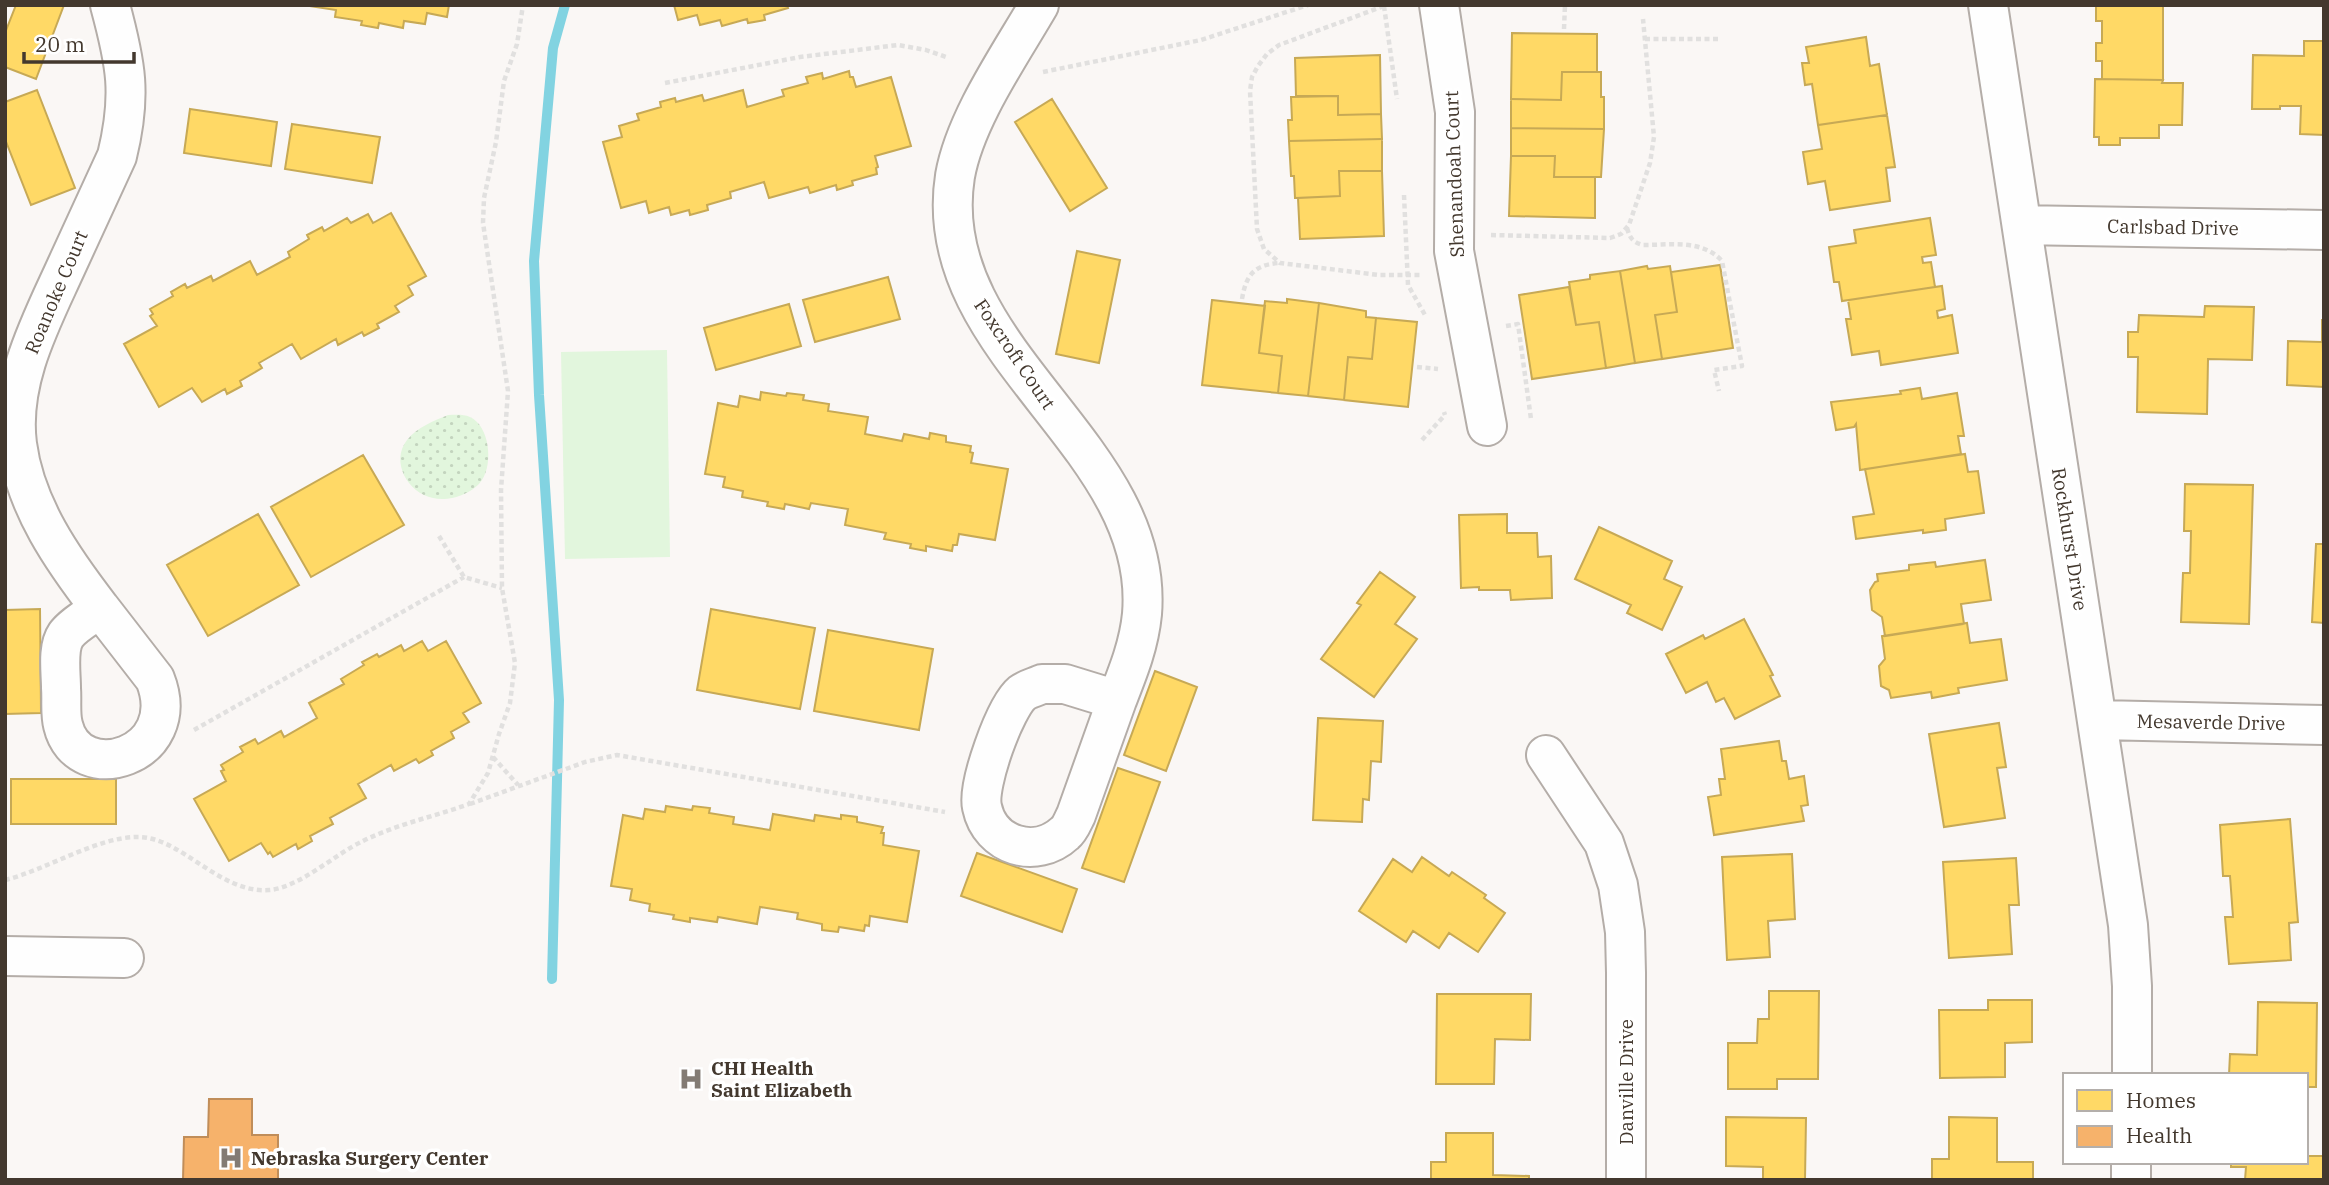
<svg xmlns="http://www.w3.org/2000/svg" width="2329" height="1185" font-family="'IBM Plex Serif',serif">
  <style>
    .grass { fill: #e2f6dd }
    .park { fill: url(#park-dots) }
    .homes { fill: #ffd966; stroke: #c7a955; stroke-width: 2 }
    .health { fill: #f6b26b; stroke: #c08d59; stroke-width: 2 }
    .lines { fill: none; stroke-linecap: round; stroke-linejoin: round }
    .stream { stroke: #82d3e1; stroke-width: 10 }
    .minor-casing { stroke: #b4ada8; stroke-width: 42 }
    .path { stroke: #e1e0df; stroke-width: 4.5; stroke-dasharray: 5 3.5; stroke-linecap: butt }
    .minor { stroke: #fefefe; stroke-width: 38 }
    .labels { text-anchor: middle; stroke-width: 7; stroke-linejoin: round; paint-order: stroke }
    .street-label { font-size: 19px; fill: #43382e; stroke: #fff }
    .poi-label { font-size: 19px; font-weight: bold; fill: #43382e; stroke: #fff; text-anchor: start }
  </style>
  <defs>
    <pattern id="park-dots" width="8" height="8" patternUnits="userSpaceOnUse" patternTransform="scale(1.75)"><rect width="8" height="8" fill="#e2f6dd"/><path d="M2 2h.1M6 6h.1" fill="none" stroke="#c3d4be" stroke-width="1.8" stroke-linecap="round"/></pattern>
  </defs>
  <rect width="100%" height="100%" fill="#faf7f5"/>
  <path class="grass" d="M667,350L670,557L565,559L561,352Z"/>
  <path class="park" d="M448,415C456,415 463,414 470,417C490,426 493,464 482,480C473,494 449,502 433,498C408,493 390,462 407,440C417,427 434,421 448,415Z"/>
  <path class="homes" d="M16,5H64L36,79L5,67V33Z
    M303,5H449L447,17L427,13L425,24L404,21L403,28L379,23L378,28L361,25L362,21L335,17L336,10Z
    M674,5H787L788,8L764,15L765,20L748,23L747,19L722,26L720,20L700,25L697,15L678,20Z
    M2096,5H2163V80L2102,79V61H2096V43H2102V21H2096Z
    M1512,33L1597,34V72H1562L1561,100L1511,99Z
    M1866,37L1870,66L1879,64L1887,115L1818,125L1812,84L1805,85L1802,63H1809L1806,47Z
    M2304,41H2324V135L2300,134L2301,106H2280V109H2252L2253,55L2304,56Z
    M1380,55L1381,114L1338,115V96H1296L1295,58Z
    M849,71L850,77H853L856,87L891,77L911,146L875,156L878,167L876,168L877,174L852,181L853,185L837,190L836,185L810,193L808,187L769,198L764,182L730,192L731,198L707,205L708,210L690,215L689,210L671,215L669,207L649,213L646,201L621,208L603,142L622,137L619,126L639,120L637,114L661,107L660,102L675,98L676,102L702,95L704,101L743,90L747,107L784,96L782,90L808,83L806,77L822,73L823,79Z
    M1562,72H1601V97H1604V129L1511,128V99L1561,100Z
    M2095,79L2163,80L2162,83H2183L2182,125H2159V138H2120V145H2099V137H2094Z
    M37,90L75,188L31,205L5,139V102Z
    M1338,96V115L1381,114L1382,139L1289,141L1288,120H1292L1291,97Z
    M1052,99L1107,188L1070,211L1015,122Z
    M190,109L277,122L271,166L184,153Z
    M1887,115L1895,167L1886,168L1890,201L1830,210L1825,181L1808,184L1803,152L1822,149L1818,125Z
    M292,124L380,137L372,183L285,169Z
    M1511,128L1604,129L1601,177H1554L1555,156H1511Z
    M1382,139V171H1339L1340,196L1295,198L1294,176H1291L1289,141Z
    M1511,156H1555L1554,177H1595V218L1509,216Z
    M1339,171H1382L1384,236L1300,239L1298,198L1340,196Z
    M391,213L426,276L408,286L413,295L395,306L399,312L377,324L379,328L364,336L362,332L338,345L336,339L301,359L292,344L259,363L262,368L240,381L242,386L227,394L225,389L202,402L192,388L159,407L124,344L157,326L150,316L153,314L150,309L173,296L171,292L185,284L187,288L211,276L213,281L250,261L257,275L290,257L288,252L309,239L307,235L322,227L324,231L347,218L351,223L368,214L373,223Z
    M1930,218L1936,255L1922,257L1923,263L1931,262L1935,287L1842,301L1839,282H1834L1829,247L1856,243L1854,230Z
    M1077,251L1120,260L1099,363L1056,354Z
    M1720,265L1733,348L1662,359L1655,315L1677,312L1671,272Z
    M1647,266L1648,269L1670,266L1677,312L1655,315L1662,359L1635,363L1620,271Z
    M1620,271L1635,363L1606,368L1599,322L1576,325L1569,282L1590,279V275Z
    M888,277L900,319L815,342L803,300Z
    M1942,286L1945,309L1937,311L1938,318L1952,315L1958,353L1881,365L1879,351L1852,355L1846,319H1851L1848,300Z
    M1569,287L1576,325L1599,322L1606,368L1532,379L1519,295Z
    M1287,299L1319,303L1308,396L1278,393L1282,356L1259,353L1265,301L1287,303Z
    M1212,300L1265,306L1259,353L1282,356L1278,393L1202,385Z
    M1319,303L1366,311V317L1376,318L1372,359L1348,357L1344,400L1308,396Z
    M789,304L801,346L716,370L704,328Z
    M2205,306L2254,307L2252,360L2208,359L2207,414L2137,412L2138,357H2128V332H2138L2139,315L2204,317Z
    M1376,318L1417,322L1408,407L1344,400L1348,357L1372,359Z
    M2322,319L2324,387L2287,385L2288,341L2322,342Z
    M1920,388L1922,399L1957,393L1964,436H1958L1961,454L1860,470L1856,424L1854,427L1836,430L1831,402L1901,394L1900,391Z
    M761,392L786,396L787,393L804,395L803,400L829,404L828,411L868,417L865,434L902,441L904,434L929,439L930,433L946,436V442L971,446L970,452L973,453L971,463L1008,469L995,540L959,534L957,545H953L952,551L926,546V551L910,548L911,544L884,539L886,533L845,525L848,509L811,503L809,509L785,504L784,509L767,506L768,502L742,497L743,491L723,487L725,477L705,474L718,403L738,407L740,396L760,400Z
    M1965,454L1968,472L1978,471L1984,513L1945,519L1946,530L1923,533V530L1856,539L1853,517L1874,514L1865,469Z
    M363,455L404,525L311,577L271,507Z
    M2185,484L2253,485L2249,624L2181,622L2183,573H2190L2191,531H2184Z
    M258,514L299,585L208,636L167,565Z
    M1507,514V533H1537L1538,557L1551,556L1552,598L1511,600L1510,590H1479V587L1461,588L1459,515Z
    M1599,527L1672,561L1664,579L1682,587L1662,630L1627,613L1631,605L1575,579Z
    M2316,544H2324V623L2312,622Z
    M1985,560L1991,600L1961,604L1964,624L1885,636L1882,617L1872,610L1870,590L1875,582L1878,581L1877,574L1909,570V565L1935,562L1936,567Z
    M1380,572L1415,597L1395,624L1417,639L1374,697L1321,659L1361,605L1357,603Z
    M40,609L41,713L5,714V610Z
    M711,609L815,628L800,709L697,690Z
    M1744,619L1773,675L1770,676L1780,696L1735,719L1724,698L1716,702L1707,682L1686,693L1666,654L1703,635L1705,639Z
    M1967,623L1970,643L2001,639L2007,680L1958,688L1959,693L1932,698L1931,692L1891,698L1889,690L1881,686L1879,666L1885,659L1882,636Z
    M828,630L933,649L919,730L814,711Z
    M422,641L428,651L446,641L481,703L463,713L469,722L451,732L454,738L431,751L433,755L419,763L416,759L394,771L391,765L358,784L366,798L330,818L333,824L310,836L312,841L298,849L296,844L273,857L270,852L268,854L261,843L229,861L194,799L226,781L221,771L224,770L221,765L243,752L240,747L255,739L258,744L281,731L284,737L317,718L309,703L344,684L341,679L364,665L362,662L377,654L379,657L401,645L404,651Z
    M1155,671L1197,687L1166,771L1124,755Z
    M1318,718L1383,721L1381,762L1371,761L1369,800L1363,799L1362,822L1313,820Z
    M1999,723L2006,767L1997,768L2005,818L1944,827L1929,734Z
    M1779,741L1782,761H1786L1789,779L1804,776L1808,805L1801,806L1804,821L1714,835L1708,797L1721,795L1719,779H1725L1721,749Z
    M1118,768L1160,782L1124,882L1082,868Z
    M11,779H116V824H11Z
    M666,806L692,810L693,806L710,808L709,813L734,817L733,824L770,830L773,814L814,821L815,815L841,819V815L857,817V822L883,827L881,833H884L883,845L919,851L907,922L870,916L869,926L865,925L864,931L839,927L838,932L822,930V924L797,919L798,913L760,907L757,924L718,917L717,922L690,918V922L673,919L674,915L649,911L650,904L630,900L632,889L611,886L623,815L643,819L645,809L665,812Z
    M2290,819L2298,922L2289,923L2291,960L2229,964L2225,917H2233L2230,876H2223L2220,825Z
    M977,853L1077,889L1062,932L961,896Z
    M1792,854L1795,919L1768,921L1770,957L1727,960L1722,857Z
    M1422,857L1449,876L1452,872L1486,895L1484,898L1505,913L1478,952L1449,933L1439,948L1413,931L1406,942L1359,911L1393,859L1412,872Z
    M2016,858L2019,905H2009L2012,954L1949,958L1943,862Z
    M1769,991H1819L1818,1079H1777V1089H1728V1043H1757L1758,1019H1769Z
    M1437,994H1531L1530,1040L1495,1039L1494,1084H1436Z
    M1988,1000H2032V1042L2005,1043V1077L1940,1078L1939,1010H1988Z
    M2258,1002L2317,1003L2316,1087H2306V1075H2229L2230,1054L2257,1055Z
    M1726,1117L1806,1118L1805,1180H1763V1167L1726,1166Z
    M1949,1117L1997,1118V1162H2033V1180H1932V1159H1949Z
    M1446,1133H1493V1175L1529,1176V1180H1431V1162H1446Z
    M2306,1156H2324V1180H2245L2246,1167H2231V1162H2306Z"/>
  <path class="health" d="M209,1099H252V1135H278V1180H183L184,1137H208Z"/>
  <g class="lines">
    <path class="stream" d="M552,979L559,700L539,395L534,261L553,48L565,5"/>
    <g class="minor-casing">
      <path id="minor" d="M1039,5C1010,55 965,119 955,176C927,352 1156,444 1142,614C1139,645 1128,672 1117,700
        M1439,5L1455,112L1454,251L1487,426
        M1988,5L2128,925L2132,986V1075
        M2022,225L2324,230
        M100,608C63,560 25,506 17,444C9,381 41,322 66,267C83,230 100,193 117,156C132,95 126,64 110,5
        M100,608L155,679C186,757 78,789 63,725C60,714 62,700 61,688C61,672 57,648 66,635C73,625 90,616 100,608Z
        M1042,684H1065L1117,700L1076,815C1073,821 1070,829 1065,833C1036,860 990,846 982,807C977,785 1005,707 1022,693C1027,689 1036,687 1042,684Z
        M2099,720L2324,725
        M1546,755L1604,843L1618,885L1625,932L1626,973V1180
        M5,956L124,958
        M2131,1180V1162"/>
    </g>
    <path class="path" d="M1384,6L1279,45L1267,54L1258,66L1252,77L1250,91L1257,229L1264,249L1280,263L1379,275H1422
      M1384,6L1397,99
      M1564,29L1565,5
      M1645,39H1720
      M1043,72L1201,40L1308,5
      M665,83L800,57L898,45L926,50L946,57
      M1404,195L1408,285L1425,315
      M1627,228C1630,238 1632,242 1643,245C1671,245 1702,239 1722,261L1742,366L1714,370L1719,391
      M1491,235L1610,238L1621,234L1629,225L1650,163L1654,137L1643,19
      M1242,299C1246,275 1254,265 1279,263
      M1506,326L1518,324L1531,419
      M1417,367L1438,369
      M1422,440L1445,415L1444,412
      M439,536L464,577L502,588
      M194,730L464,577
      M493,757L518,785
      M470,804L585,762L617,755L945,812
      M5,880C46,870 97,837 137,837C181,836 219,894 269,890C299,888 335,854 363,841C397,824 433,817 469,804L488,773L499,734L510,703L515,663L502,588L501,490L508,391L483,223L484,198L496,142L504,81L517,44L523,5"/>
    <use href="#minor" class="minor"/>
  </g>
  <defs>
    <g id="hospital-bare" transform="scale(1.89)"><path d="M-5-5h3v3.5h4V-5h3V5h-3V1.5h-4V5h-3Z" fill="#837b74" stroke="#fff" stroke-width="2.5" paint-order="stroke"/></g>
  </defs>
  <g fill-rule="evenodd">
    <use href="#hospital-bare" x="691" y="1079"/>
    <use href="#hospital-bare" x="231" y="1158"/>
  </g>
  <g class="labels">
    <g class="street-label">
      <text transform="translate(1454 174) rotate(-92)" y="7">Shenandoah Court</text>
      <text transform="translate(2173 227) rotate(1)" y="7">Carlsbad Drive</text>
      <text transform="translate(56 292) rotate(-67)" y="7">Roanoke Court</text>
      <text transform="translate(1015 354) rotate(56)" y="7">Foxcroft Court</text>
      <text transform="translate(2070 539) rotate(81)" y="7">Rockhurst Drive</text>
      <text transform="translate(2211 722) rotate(1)" y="7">Mesaverde Drive</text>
      <text transform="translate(1626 1082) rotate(-90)" y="7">Danville Drive</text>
    </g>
    <g class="poi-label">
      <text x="711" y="1075">CHI Health<tspan x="711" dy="22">Saint Elizabeth</tspan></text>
      <text x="251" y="1165">Nebraska Surgery Center</text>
    </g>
  </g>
  <rect width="2329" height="1185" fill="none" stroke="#43382e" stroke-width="14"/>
  <rect x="2063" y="1073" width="245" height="91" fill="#ffffff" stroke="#b4afab" stroke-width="2"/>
  <rect x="2077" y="1090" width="35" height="21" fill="#ffd966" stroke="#b4afab" stroke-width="2"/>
  <text x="2126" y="1108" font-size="21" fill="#43382e">Homes</text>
  <rect x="2077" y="1126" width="35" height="21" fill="#f6b26b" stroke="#b4afab" stroke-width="2"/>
  <text x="2126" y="1143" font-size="21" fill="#43382e">Health</text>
  <path d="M24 52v10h110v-10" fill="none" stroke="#43382e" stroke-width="3.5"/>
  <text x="35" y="52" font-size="21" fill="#43382e" stroke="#ffffff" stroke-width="5" paint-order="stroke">20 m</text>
</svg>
